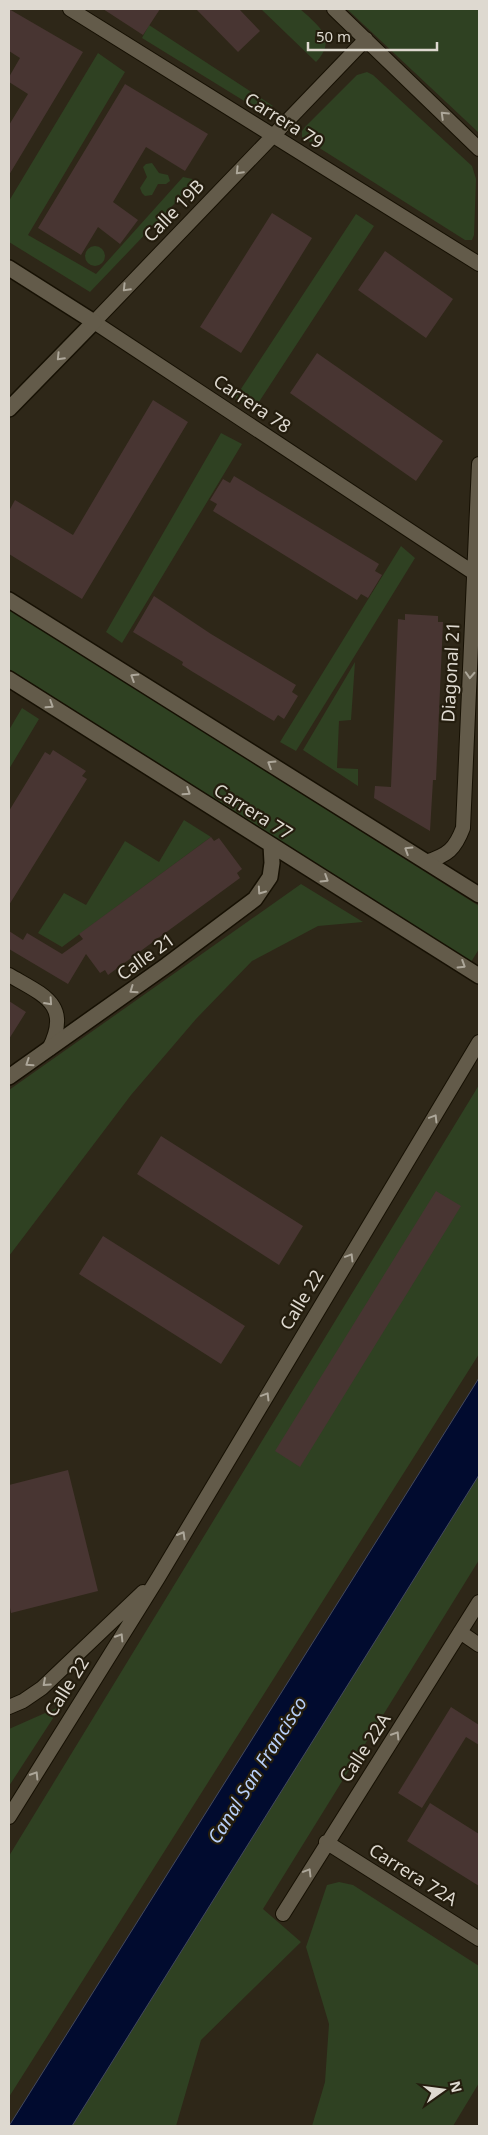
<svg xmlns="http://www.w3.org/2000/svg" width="488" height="2135" font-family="'Noto Sans',sans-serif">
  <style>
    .green { fill: #2f4122 }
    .water { fill: #010b2f; stroke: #43495f }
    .building { fill: #483532 }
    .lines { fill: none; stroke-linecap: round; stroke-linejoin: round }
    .minor-casing { stroke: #161003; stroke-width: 16 }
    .tertiary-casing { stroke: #161003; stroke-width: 18 }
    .minor { stroke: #635b4a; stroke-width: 14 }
    .tertiary { stroke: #635b4a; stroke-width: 15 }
    .oneway { stroke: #ada79a }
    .labels { text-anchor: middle; stroke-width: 4.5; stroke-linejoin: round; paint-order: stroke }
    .street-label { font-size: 18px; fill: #ded9d0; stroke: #241d0e }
    .water-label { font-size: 19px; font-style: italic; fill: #b9d0f9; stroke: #241d0e }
  </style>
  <rect width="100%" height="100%" fill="#2e2718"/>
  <path class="green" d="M261,9H300C318,25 338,39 316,62Z
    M347,9H479V133Z
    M149,25L273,106L267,110H259L142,38Z
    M98,53L125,72L28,235L96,274L183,177L197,180L90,292L9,242V201Z
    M367,72L373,75L472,166L476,179L474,235L472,240H465L302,137V131L305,127L357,75Z
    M152,163L159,173L168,175L170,181L166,184H158L152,195L145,196L142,193L140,188L147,177L143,167L146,164Z
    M356,214L374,226L253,411L235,398Z
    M85 256a10 10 0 1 1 20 0a10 10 0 1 1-20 0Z
    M221,433L242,444L122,643L106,632Z
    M401,546L415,558L296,751L280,742Z
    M9,609L479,906V949L471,962L9,669Z
    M355,662L351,720L339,721L337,768L358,769V786L303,750Z
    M22,708L39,719L9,769V730Z
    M184,820L211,837L62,947L38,933L64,893L86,905L125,841L159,862Z
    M301,884L363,922L318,926L252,961L196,1019L131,1095L9,1256V1090Z
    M479,1085V1354L9,2097V1856Z
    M479,1475V1560L263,1909L301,1942L201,2040L176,2126H72Z
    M61,1706L9,1786V1729Z
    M339,1882L353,1885L479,1966V2083L453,2126H312L325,2082L329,2024L306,1947L327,1885Z"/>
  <path class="water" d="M479,1378V1475L72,2126H9Z"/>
  <path class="building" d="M9,9L83,52L9,175V125L28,94L9,82V77L20,58L9,51Z
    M103,9H160L143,35Z
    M196,9H239L260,31L238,52Z
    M125,84L208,134L185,171L146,147L113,202L138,220L120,244L98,227L81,255L38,228Z
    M272,213L312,238L241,353L200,327Z
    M385,251L453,299L426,338L358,290Z
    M317,353L443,441L416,481L290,393Z
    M153,400L188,422L82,599L9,554V511L15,500L73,535Z
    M234,476L379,564L375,571L382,575L368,598L361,594L357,600L213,511L217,504L210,500L223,479L230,483Z
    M154,596L211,634L296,685L292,692L298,696L284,719L278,715L274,721L193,672L182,665L183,662L133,632Z
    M405,614L438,616V622H443L436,780H433L430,831L374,798L375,786L391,787L398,619L405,620Z
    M53,750L86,771L82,776L87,779L9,905V811L45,752L50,755Z
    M211,837L214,841L219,838L242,869L237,873L240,878L108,975L105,970L100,973L86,954L68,984L9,949V931L23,940L27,933L62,954L83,939L79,934Z
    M9,1001L26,1012L9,1039Z
    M161,1136L303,1226L279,1265L137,1174Z
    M436,1191L461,1206L300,1467L275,1451Z
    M103,1236L245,1326L221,1364L79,1274Z
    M68,1470L98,1591L11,1613L9,1602V1485Z
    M451,1707L479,1725V1745L466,1737L422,1808L398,1793Z
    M430,1803L479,1834V1886L407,1841Z"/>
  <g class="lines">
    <g class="minor-casing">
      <path id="minor" d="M70,9L479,264
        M334,9L479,149
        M366,39L94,322L474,573
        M426,862C448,855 455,849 463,828L479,464
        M9,975C43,995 72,1004 49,1049
        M460,1632L479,1645
        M9,1707L23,1701L42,1688L143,1592
        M9,1817L158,1578L479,1042
        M326,1842L479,1939
        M283,1914L479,1602"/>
    </g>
    <g class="tertiary-casing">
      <path id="tertiary" d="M9,268L94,322L9,409
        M9,600L479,895
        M9,679L479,976
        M9,1077L167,965L255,899L270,877L272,863L271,845"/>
    </g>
    <use href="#minor" class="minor"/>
    <use href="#tertiary" class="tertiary"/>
  </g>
  <defs><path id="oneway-chevron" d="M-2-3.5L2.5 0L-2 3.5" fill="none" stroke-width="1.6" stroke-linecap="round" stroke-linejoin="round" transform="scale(1.25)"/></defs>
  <g class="oneway">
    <use href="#oneway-chevron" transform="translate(444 115) rotate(-136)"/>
    <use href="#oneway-chevron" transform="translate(239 171) rotate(134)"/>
    <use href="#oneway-chevron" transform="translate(126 288) rotate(134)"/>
    <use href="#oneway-chevron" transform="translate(60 357) rotate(134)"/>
    <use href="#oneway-chevron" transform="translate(470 675) rotate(93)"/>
    <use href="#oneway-chevron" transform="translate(134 677) rotate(-148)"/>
    <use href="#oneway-chevron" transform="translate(50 705) rotate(33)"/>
    <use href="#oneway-chevron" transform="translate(271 764) rotate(-148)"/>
    <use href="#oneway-chevron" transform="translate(187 792) rotate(33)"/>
    <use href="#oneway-chevron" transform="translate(408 850) rotate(-148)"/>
    <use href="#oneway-chevron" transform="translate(325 879) rotate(32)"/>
    <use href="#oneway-chevron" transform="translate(261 891) rotate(125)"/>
    <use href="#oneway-chevron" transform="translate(462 965) rotate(32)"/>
    <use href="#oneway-chevron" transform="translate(133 990) rotate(145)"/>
    <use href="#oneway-chevron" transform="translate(49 1002) rotate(48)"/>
    <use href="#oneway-chevron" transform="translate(29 1063) rotate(146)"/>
    <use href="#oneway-chevron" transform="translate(434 1118) rotate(-59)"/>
    <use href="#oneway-chevron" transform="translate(350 1257) rotate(-59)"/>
    <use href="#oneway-chevron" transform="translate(266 1396) rotate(-59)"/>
    <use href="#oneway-chevron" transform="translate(182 1535) rotate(-60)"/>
    <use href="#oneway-chevron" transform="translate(120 1637) rotate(-58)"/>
    <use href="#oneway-chevron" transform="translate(46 1683) rotate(138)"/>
    <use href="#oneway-chevron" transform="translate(396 1735) rotate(-58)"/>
    <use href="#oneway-chevron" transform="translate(35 1775) rotate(-58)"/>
    <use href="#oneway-chevron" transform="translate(308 1872) rotate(-59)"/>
  </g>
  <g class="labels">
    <g class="street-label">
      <text transform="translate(284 121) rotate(32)" y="6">Carrera 79</text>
      <text transform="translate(174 211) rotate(-46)" y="6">Calle 19B</text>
      <text transform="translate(252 404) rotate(34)" y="6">Carrera 78</text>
      <text transform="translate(451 672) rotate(-87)" y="6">Diagonal 21</text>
      <text transform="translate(253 812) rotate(32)" y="6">Carrera 77</text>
      <text transform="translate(146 957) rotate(-36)" y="6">Calle 21</text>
      <text transform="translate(302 1300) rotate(-59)" y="6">Calle 22</text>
      <text transform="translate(67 1687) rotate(-58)" y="6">Calle 22</text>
      <text transform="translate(365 1748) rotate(-57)" y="6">Calle 22A</text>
      <text transform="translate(413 1875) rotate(32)" y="6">Carrera 72A</text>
    </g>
    <g class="water-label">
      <text transform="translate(257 1770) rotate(-58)" y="7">Canal San Francisco</text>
    </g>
  </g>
  <rect width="488" height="2135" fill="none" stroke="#ded9d0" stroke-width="20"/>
  <g transform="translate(443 2090) rotate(76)" stroke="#241d0e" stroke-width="4" paint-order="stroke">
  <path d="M0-4L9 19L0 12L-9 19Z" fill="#ded9d0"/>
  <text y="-8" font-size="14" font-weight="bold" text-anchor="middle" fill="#ded9d0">N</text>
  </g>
  <path d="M308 42v8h129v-8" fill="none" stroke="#ded9d0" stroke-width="2.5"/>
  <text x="316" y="42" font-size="15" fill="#ded9d0" stroke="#241d0e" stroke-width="4" paint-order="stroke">50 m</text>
</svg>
